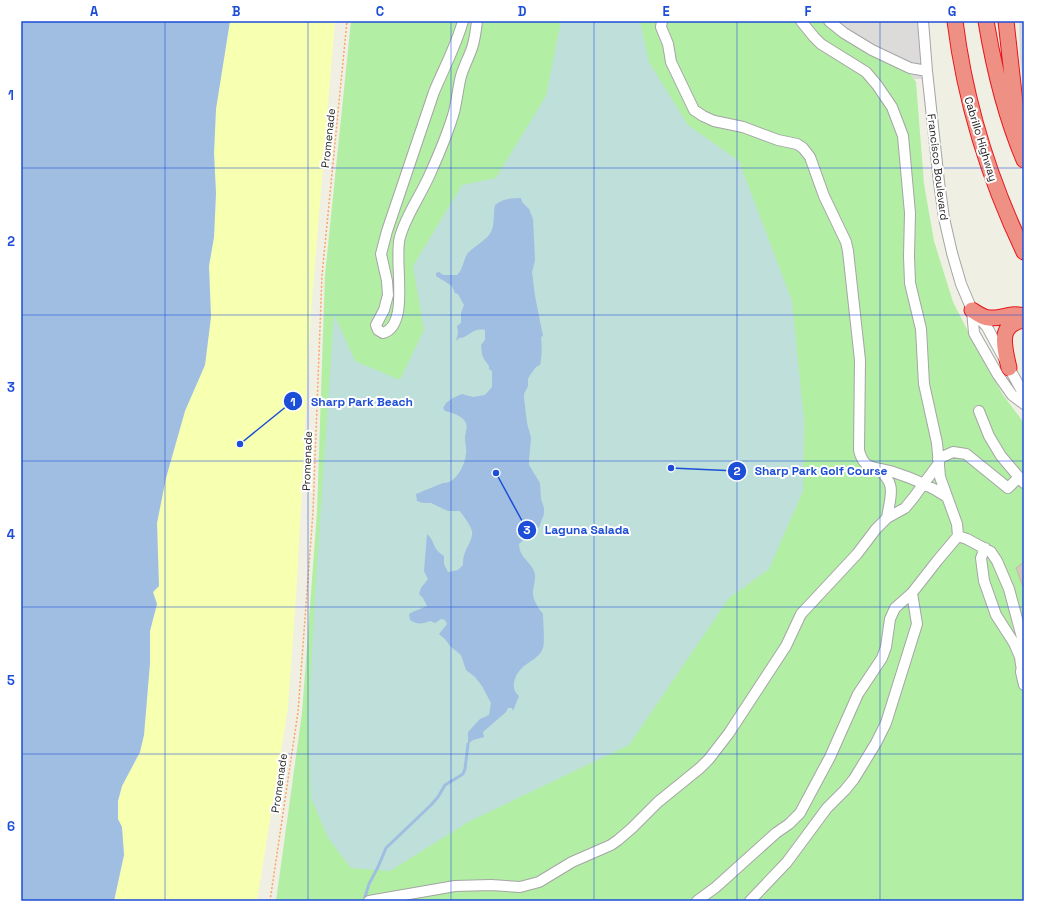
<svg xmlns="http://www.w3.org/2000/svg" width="1045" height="922" font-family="'Space Grotesk',sans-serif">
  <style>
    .residential { fill: #dcdbda }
    .grass { fill: #b2eea4 }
    .wetland { fill: #bedfda }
    .sand { fill: #f7ffb1 }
    .water { fill: #9fbee1 }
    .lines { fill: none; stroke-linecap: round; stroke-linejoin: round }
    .stream { stroke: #9fbee1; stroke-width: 3 }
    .building { fill: #d0cbbb; stroke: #c3bba4 }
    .minor-casing { stroke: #a5a5a5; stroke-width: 12 }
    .highway-casing { stroke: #e8151d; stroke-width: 17 }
    .path { stroke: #ffa364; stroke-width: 1.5; stroke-dasharray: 2 2; stroke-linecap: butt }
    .minor { stroke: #fff; stroke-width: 10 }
    .highway { stroke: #ee9083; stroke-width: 15 }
    .grid { fill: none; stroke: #1d4ed8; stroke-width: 1; stroke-opacity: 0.55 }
    .labels { text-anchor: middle; stroke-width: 4; stroke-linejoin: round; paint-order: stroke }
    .street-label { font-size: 11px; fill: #1e1e1e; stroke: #fff }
    .leader { fill: none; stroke: #1d4ed8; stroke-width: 1.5 }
    .callout-dot { fill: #1d4ed8; stroke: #fff; stroke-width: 1.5 }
    .mark-label { font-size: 12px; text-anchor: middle; font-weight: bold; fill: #fff }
    .callout-label { font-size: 12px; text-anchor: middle; font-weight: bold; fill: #1d4ed8; stroke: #fff; stroke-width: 4; stroke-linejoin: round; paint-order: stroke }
    .neatline { fill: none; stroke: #1d4ed8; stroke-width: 1.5 }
    .grid-label { font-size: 13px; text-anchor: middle; font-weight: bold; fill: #1d4ed8 }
  </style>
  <rect width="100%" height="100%" fill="#f0efe3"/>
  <path class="residential" d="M824,21H917L923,79H914L909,72Z
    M1019,21H1024V86L1020,61Z"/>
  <path class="grass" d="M351,21H824L909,72L916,82L924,184L934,241L953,302L979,353L1003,395L1024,423V901H276L302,713L317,512L325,275Z"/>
  <path class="wetland" d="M561,21H640L649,62L688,125L739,161L792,301L804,421L803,491L769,569L729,598L629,745L470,821L390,871L351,868L328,838L311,798L309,717L314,612L334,314L355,361L400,380L424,330L413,266L462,185L496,178L546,96Z"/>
  <path class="sand" d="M230,21H335L311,312L297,582L288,708L257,901H114L124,855L122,827L118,819V801L122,786L140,752L144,735L150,663V631L157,604L153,592L159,586L157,523L166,478L185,411L205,365L211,317L209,266L214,237L216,193L214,153L216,109Z"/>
  <path class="water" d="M21,21H230L216,109L214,153L216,193L214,237L209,266L211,317L205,365L185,411L166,478L157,523L159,586L153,592L157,604L150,631V663L144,735L140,752L122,786L118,801V819L122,827L124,855L114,901H21Z
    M521,198L522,202L529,209L533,219L535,260L532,272L535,296L543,336L541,337C542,346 542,356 540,365L536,367L530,375L528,379V386L524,394V398L527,423L531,438L529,460V465L540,483L541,499L544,508V514L539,527L526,537L519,544C519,556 528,560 533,569C537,576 534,583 533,591C532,599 538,608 543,614C543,622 545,642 543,648C539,659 528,661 521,669C514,676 510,690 519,696L513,711L512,708H508L506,712L483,732L484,737L473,740L468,744V732L480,719L489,715L491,703L482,686L475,677L466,670L461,655L450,646L445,639L439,634L447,624L445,620L441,619L435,623L430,621C422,624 418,625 410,620L409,614C415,610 421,609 427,606L423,598L419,594L421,588L428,579L424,571L427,534C436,542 431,548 444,556V564L448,572L458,570L463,565C462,550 474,541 472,531C470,524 464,517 460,511H448L431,503H423L417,501L416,494L443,483C456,484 465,465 466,454C467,449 465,444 465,438C465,433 468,428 466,423C462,415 452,413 445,411L443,408L446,403L453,398L462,394L473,397L485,395L492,387V371L489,369V366L484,359L482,354L481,345L485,340V330C472,327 469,338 459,338L456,341L458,333L457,326L461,323V313L464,305L458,294L455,293L452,286L436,276V273L439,272L443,275H457C463,270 463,260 468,253C474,246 487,240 491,232C495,224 493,214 495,205C502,199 511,198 521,198Z"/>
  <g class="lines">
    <path class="stream" d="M365,901V897L369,884L378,867L386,848L431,805L438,797L445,785L463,774L465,769L468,744"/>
  </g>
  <path class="building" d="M1024,562V586L1023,587L1016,568Z"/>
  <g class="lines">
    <g class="minor-casing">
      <path id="minor" d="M463,21C456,46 444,68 434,92L387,231L381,254L387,281L388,295L384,310L376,325L378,330L383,333C411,325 393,259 400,237C406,215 421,195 430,174C439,154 448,133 454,112C457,100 458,88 461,76C464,66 469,57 472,48C475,39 476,30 477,21
        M662,21L661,27L668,44L671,62L694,110L703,116L714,121L743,127L778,140L797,144L803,148L810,157L824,196L846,242L848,251L860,360L859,450C860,455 862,460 866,464C873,469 884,469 893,472C912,478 931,486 947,497
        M801,21L814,37L821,44L866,72L877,85L892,107L903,136L910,213L909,256L910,283L921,329L924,384L937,443L940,477L957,524L958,536
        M829,21L844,33L872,50L910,68L927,71
        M923,21L927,71L939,182L944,218L952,253L961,284L972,310L974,333L998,375L1012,395L1024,404
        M977,316L987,327L1024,395
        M979,411L989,436L1001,456L1024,483
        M938,459L953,452L966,454L1008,488L1019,477
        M877,469C898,483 890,497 887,518
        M985,548L981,558L984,581L996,615L1014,643L1020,657L1021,665
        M1023,659L1021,672L1024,685
        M369,901L455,886L491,885L520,887L539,882L572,862L611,845L618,840L632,828L658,802L700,768L709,759L729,733L786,646L801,614L857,554L876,529L887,518L905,508L914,497L939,463
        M697,901L716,887L776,833L789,824L800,813L830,757L858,694L882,658L886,647L890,619L895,608L912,593
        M750,901L787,862L827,808L845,790L854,779L876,743L886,723L917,624L912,593L937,561L958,536L967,539L991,552L997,561L1009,589L1024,645"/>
    </g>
    <g class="highway-casing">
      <path id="highway" d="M955,21C965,101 989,179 1024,252
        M986,21C994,69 1005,115 1024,160
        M1006,21L1018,130
        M972,310C978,314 985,319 992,318C1004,318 1013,312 1024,316
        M1009,368C1005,349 996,324 1024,320"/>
    </g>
    <path class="path" d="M270,901L298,712L313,512L322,275L347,21"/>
    <use href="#minor" class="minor"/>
    <use href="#highway" class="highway"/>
  </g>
  <path class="grid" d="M165,21V901M308,21V901M451,21V901M594,21V901M737,21V901M880,21V901M21,168H1024M21,315H1024M21,461H1024M21,607H1024M21,754H1024"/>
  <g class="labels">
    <g class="street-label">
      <text transform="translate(328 138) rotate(-84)" y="4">Promenade</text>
      <text transform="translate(981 139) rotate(73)" y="4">Cabrillo Highway</text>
      <text transform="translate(938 167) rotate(83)" y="4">Francisco Boulevard</text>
      <text transform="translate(307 461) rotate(-88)" y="4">Promenade</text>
      <text transform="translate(279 783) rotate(-82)" y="4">Promenade</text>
    </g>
  </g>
  <path class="leader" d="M240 444L293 401M671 468L737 471M496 473L527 530"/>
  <g class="callout-dot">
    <circle cx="240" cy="444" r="4"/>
    <circle cx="671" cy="468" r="4"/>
    <circle cx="496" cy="473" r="4"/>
    <circle cx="293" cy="401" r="10"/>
    <circle cx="737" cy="471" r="10"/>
    <circle cx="527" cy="530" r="10"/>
  </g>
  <g class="mark-label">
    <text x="293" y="406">1</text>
    <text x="737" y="475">2</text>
    <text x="527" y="534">3</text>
  </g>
  <g class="callout-label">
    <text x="362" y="406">Sharp Park Beach</text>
    <text x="821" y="475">Sharp Park Golf Course</text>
    <text x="587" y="534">Laguna Salada</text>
  </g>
  <rect width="1045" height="922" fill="none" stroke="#ffffff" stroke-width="44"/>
  <rect x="22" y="22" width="1001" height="878" class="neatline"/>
  <g class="grid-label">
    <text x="94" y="16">A</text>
    <text x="236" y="16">B</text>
    <text x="380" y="16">C</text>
    <text x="522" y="16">D</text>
    <text x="666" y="16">E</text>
    <text x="808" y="16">F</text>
    <text x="952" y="16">G</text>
    <text x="11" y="100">1</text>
    <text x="11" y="246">2</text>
    <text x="11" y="392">3</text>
    <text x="11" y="539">4</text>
    <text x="11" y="685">5</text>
    <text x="11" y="831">6</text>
  </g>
</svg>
